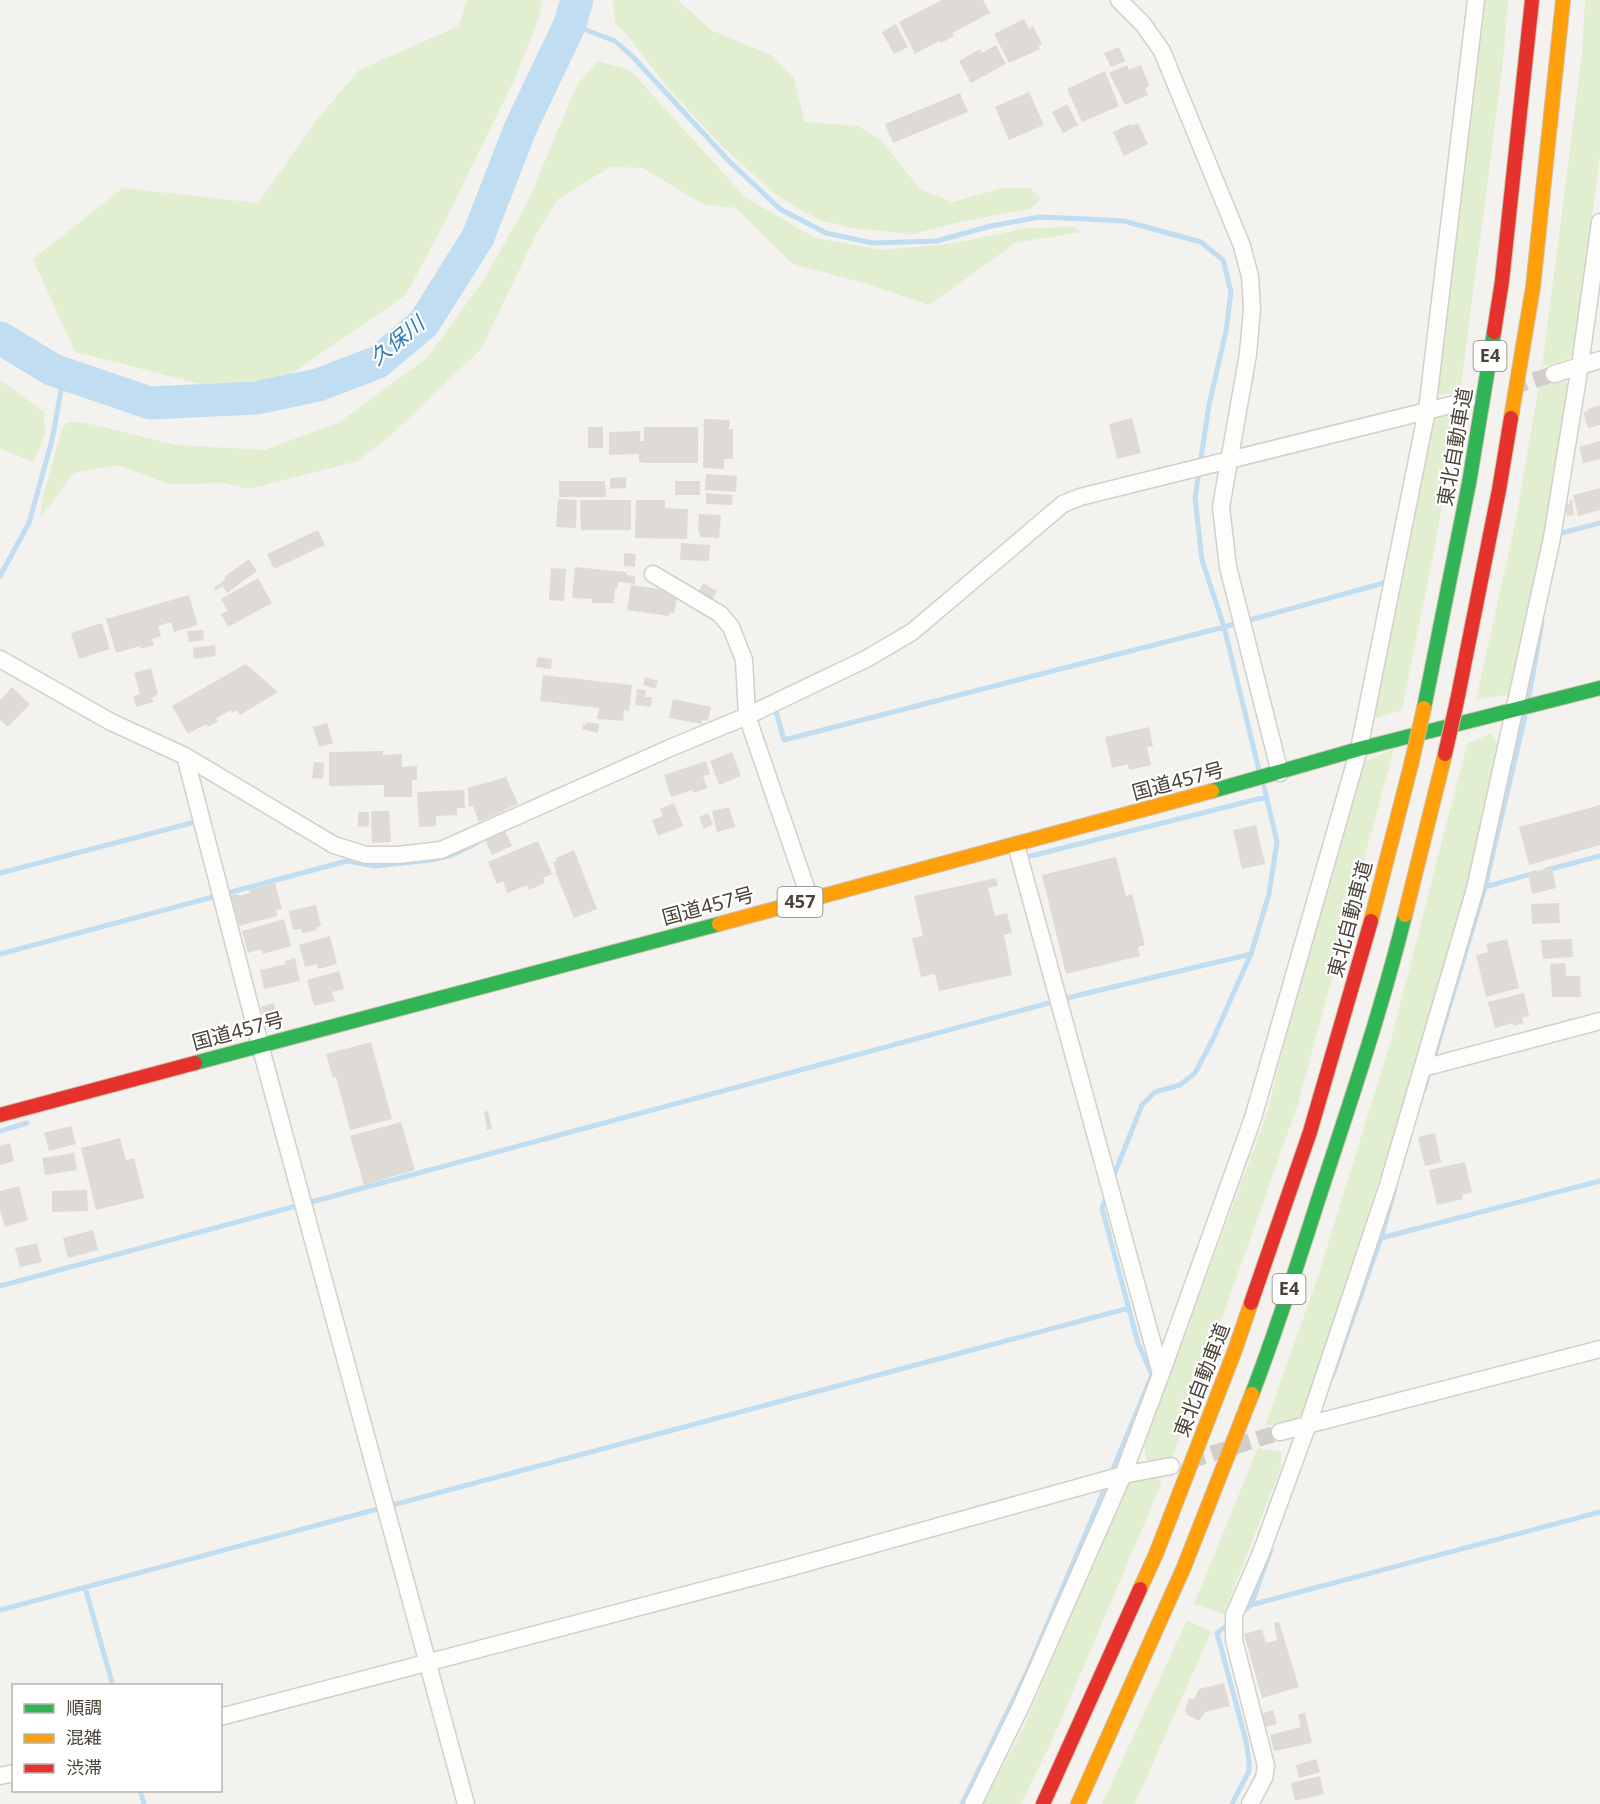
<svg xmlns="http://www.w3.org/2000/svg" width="1600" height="1804" font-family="'Noto Sans','Noto Sans JP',sans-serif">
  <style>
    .green { fill: #e1eecf }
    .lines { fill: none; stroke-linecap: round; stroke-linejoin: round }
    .stream { stroke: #c0ddf1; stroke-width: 5 }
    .river { stroke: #c0ddf1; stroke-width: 33 }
    .building { fill: #dedbd6 }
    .street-tunnel { stroke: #d2cfca; stroke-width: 16; stroke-dasharray: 16 8; stroke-linecap: butt }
    .street-casing { stroke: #d2d0cb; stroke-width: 19 }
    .fast-casing { stroke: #ccbfa9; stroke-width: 16 }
    .slow-casing { stroke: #ccbfa9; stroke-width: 16 }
    .jam-casing { stroke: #ccbfa9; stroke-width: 16 }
    .street { stroke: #fdfdfc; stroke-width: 16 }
    .fast { stroke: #30b455; stroke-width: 14 }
    .slow { stroke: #ff9f0a; stroke-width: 14 }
    .jam { stroke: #e5322d; stroke-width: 14 }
    .slow-bridge-casing { stroke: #ccbfa9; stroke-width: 16; stroke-linecap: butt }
    .jam-bridge-casing { stroke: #ccbfa9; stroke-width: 16; stroke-linecap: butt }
    .slow-bridge { stroke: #ff9f0a; stroke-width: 14 }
    .jam-bridge { stroke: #e5322d; stroke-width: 14 }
    .labels { text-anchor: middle; stroke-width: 4.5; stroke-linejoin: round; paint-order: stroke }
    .shield { fill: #fff; stroke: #817c74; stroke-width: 1.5 }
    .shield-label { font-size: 18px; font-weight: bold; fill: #4b4439 }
    .street-label { font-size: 20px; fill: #4b4439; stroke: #fff }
    .water-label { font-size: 21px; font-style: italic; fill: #2e7ab2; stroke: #fff }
  </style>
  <rect width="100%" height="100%" fill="#f4f2ee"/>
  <path class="green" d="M467,0H543L540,14L517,74L445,221L406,295L282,380L201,384L75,352L33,259L123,188L258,203L315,122L359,70L459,26Z
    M613,0H678L711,30L771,55L794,78L805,122L859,126L881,140L920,189L952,202L1002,188H1029L1041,198L1030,209L964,221L912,234L850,228L819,220L779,197L720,144L668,88L626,34L615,23Z
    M1481,0H1508L1503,63L1460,393L1438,395L1434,383Z
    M1585,0H1600V153L1576,347L1568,359L1542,367L1582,55Z
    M598,61L630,70L745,197L815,238L882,250L950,244L1026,228L1075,227L1080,232L1015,243L929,305L864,283L793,264L736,208L702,204L643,168L610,167L558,199L537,233L481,349L391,435L358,461L249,489L224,483L169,484L118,465L74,473L41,517V504L61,431L67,422L86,423L176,445L264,450L338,423L427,358L485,278L528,201L577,85Z
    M1559,378L1571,386L1544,541L1511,694L1476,700L1516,520L1539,384Z
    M0,380L44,412L45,434L34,462L0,449Z
    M1459,407L1435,546L1402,710L1376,718L1374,704L1431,420L1435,413Z
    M1491,733L1501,747L1472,866L1415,1071L1303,1412L1296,1421L1265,1426L1317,1279L1390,1044L1467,744Z
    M1394,749L1297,1107L1172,1459L1147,1460L1144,1446L1267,1113L1349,785L1366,761Z
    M1258,1448L1281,1452V1467L1224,1614L1194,1604Z
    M1152,1475L1162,1482L1055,1734L1021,1804H983L1025,1724L1129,1480Z
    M1187,1620L1211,1632L1135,1804H1102Z"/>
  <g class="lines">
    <path class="stream" d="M570,24L615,41L632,56L729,161L780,209L826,233L873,243L937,241L991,226L1040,217L1087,219L1124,221L1201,242L1223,260L1231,292L1226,331L1209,405L1195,498L1202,560L1224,627L1259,770
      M1558,537V534L1600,523
      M0,576L29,523L52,440L64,374
      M1529,696L1542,622
      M775,708L784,740L1224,627L1384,583
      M1031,856L1266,797
      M1547,870L1600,856
      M0,873L195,822
      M1485,887L1535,873
      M0,954L347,861L375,866L432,860L452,855L477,843
      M1433,1061L1485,887L1525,717
      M1424,1090L1430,1070
      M0,1131L27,1123
      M1112,1180L1142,1105L1155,1092L1180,1085L1195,1073L1213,1039L1251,954L1269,894L1277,842L1264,787
      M1107,1194L1102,1208L1138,1343L1152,1375L1111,1474
      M1381,1238L1395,1188
      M0,1286L1071,997L1251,954
      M1332,1377L1381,1238L1600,1181
      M85,1587L113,1686
      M1251,1605L1271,1550
      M0,1610L1129,1308
      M1240,1614L1251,1605L1600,1512
      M1231,1622L1217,1633L1246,1741L1249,1761V1771L1232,1804
      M140,1790L144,1804
      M962,1804L1027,1672L1107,1483"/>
    <path class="river" d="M0,338L53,370L150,403L256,398L318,385L378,362L424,323L478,237L520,129L570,24L577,0"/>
  </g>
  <path class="building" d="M942,0H983L990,13L952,33L954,36L941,43L939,41L915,54L899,22Z
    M1024,19L1029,29L1033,26L1042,44L1038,46L1040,49L1009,63L994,34Z
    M896,24L908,47L894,54L882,32Z
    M996,45L1006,64L971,83L959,61L980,49L982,53Z
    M1119,47L1125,61L1111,67L1104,53Z
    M1127,65L1129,70L1141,65L1148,82L1149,86L1145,88L1148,95L1125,105L1109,73Z
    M1105,71L1119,106L1082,122L1067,89Z
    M1029,92L1044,125L1009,140L995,107Z
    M960,93L968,112L893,143L885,124Z
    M1067,104L1078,125L1063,133L1052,112Z
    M1138,123L1148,144L1124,156L1113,132L1130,124L1132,126Z
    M1600,405V425L1588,428L1583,412L1588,411V409Z
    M1132,418L1141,453L1117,459L1109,424Z
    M704,419L730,420L729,429H733V459H724V469L703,468Z
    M588,427H603V448H588Z
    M644,427H698V463H645L639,462V454L609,455V432L640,431V441H644Z
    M1600,441V459L1583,463L1579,447Z
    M706,474L737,476L736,492L705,490Z
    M626,477V488L610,489V478Z
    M559,481H605L606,497H559Z
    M675,481H700V495H675Z
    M1600,488V510L1578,516L1573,495Z
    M706,493L733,495L732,505L706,504Z
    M558,499L577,500L576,528L556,527Z
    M580,500H631V530H581Z
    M636,500H665V508L688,509L687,539L635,538Z
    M1572,500L1574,515L1567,516L1565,505L1570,504L1569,501Z
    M699,514L721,515L719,538L700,537V532H698Z
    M318,530L325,545L274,569L267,554Z
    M681,543L710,545L709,561L680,560Z
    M624,553L636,554L635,567L624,566Z
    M249,559L257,571L227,593L222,586L215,591L214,588L226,579L224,577Z
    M575,567L626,572V575L635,576V584L618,582V588H615L614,603H592V599L572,598Z
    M551,568L566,569L564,601L549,600Z
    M258,578L272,603L228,627L221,614L228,611L221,599Z
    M703,583L717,591L711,602L697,595Z
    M631,585L673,591L672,597H677L674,613H670L669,616L627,610Z
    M189,595L198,625L174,632L171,622L158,626L161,636L152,639L154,645L141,649L140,646L116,653L106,619Z
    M102,623L110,649L79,659L71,633Z
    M203,630L204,640L189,642L187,631Z
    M215,645L216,656L194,659L193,648Z
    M538,657L552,659L551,669L536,667Z
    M246,664L278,692L240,715L237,710L232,713L231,710L216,718L218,721L208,727L206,724L188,734L172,706Z
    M151,668L158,694L152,698L153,702L136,707L133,696L140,694L134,673Z
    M543,675L632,685L629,711L624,710L623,721L597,719L599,708L540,701Z
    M645,677L658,681L655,689L643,685Z
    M12,687L30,704L8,727L0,720V700Z
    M637,689L646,690L645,697H652L651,707L635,705Z
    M673,699L711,707L708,721L702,720V724L669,718Z
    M586,722L599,724L598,733L582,729L583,724L586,725Z
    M327,723L333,743L319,747L313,727Z
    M1149,727L1153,746L1147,747L1151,765L1129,770L1128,764L1112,768L1105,737Z
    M383,751V755L402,754V767L417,766V780H412V797H384V785L329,786V752Z
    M732,752L741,776L719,785L710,761Z
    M706,761L710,774L703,776L707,788L693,793L692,790L671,797L664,775Z
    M314,762L324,763L323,779L312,778Z
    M506,777L518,804L479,822L473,806L469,807L468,788Z
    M464,790L465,808H457V815L436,816V826L419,827L417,792Z
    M674,803L683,826L658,836L652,820L663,816L660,809Z
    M1600,805V845L1529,865L1519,827Z
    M729,807L735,827L717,832L712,811Z
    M371,811H389L391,842L372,843Z
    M358,812H369V826L358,827Z
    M708,813L713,824L704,829L699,817Z
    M1256,825L1265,864L1242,869L1233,830Z
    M505,831L512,846L492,855L485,840Z
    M538,841L552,874L543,878L545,883L529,890L527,885L507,893L503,881L497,884L488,862Z
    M574,850L597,909L574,918L555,871L556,870L553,862L557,861L556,858Z
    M1116,857L1126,896L1132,894L1145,945L1138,947L1140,956L1066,974L1042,875Z
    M1552,868L1556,888L1532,894L1528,873Z
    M996,878L998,886L988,888L995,916L1007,913L1012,933L1004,935L1012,975L939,991L935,974L921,977L912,938L923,936L914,896Z
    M275,883L282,909L276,910L277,916L239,926L231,895L238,894V896L250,893L249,890Z
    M1559,903L1560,923L1532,924L1531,904Z
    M316,905L321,926L317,927V930L302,933L301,929L293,930L289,911Z
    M284,919L291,946L263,954L262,949L248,953L242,931Z
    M330,936L337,964L318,969L317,964L305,967L299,945Z
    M1507,939L1519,988L1486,997L1476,955L1488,952L1486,944Z
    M1572,939L1573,957L1543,959L1541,940Z
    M295,958L300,981L264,989L260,970L286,964L285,961Z
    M1565,963L1566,976H1580L1581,997H1552L1550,964Z
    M339,971L344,989L332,992L335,1001L314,1006L307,980Z
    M1524,993L1529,1016L1522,1018L1524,1023L1513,1026V1023L1495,1028L1488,1002Z
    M274,1003L278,1020L266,1023L261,1007Z
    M371,1042L392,1119L350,1130L336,1077L333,1078L326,1054Z
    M488,1111L492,1129L487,1130L484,1112Z
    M401,1122L415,1170L364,1185L350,1136Z
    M71,1126L76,1144L49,1151L44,1133Z
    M1435,1133L1441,1162L1425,1166L1418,1137Z
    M120,1138L126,1160L134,1158L144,1198L96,1210L81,1148Z
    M10,1143L14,1161L0,1165V1146Z
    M74,1153L77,1170L45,1175L42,1158Z
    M1465,1162L1472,1192L1462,1195L1463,1199L1437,1205L1429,1170Z
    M19,1186L28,1220L5,1227L0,1210V1191Z
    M87,1190L88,1211L52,1212V1191Z
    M93,1230L98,1250L68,1258L63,1238Z
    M37,1243L42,1262L20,1267L15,1248Z
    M1279,1622L1299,1687L1262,1698L1244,1634L1262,1629L1266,1643L1277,1640L1274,1623Z
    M1224,1683L1230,1706L1205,1712L1199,1721L1186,1714L1187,1712L1185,1711L1189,1698L1194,1699L1199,1689Z
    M1273,1710L1277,1724L1265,1727L1261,1714Z
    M1305,1713L1312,1743L1274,1751L1270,1735L1301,1727L1298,1714Z
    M1316,1759L1320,1772L1299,1778L1296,1765Z
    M1320,1776L1324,1794L1295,1801L1291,1783Z"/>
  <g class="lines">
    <path class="street-tunnel" d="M1511,387L1554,374
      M1189,1461L1280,1432"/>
    <g class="street-casing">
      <path id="street" d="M1119,0L1143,24L1162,51L1242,246L1250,276L1252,309L1248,354L1221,507L1228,567L1280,773
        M1554,374L1600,360
        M653,574L720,614L731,627L744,660L747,716L810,899
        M0,659L111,722L185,756L334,845L366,855H398L441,850L670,748L747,716L866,659L912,632L1063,504L1080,497L1467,401
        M185,756L260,1045L466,1804
        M1016,845L1161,1374
        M1423,1068L1600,1021
        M1280,1432L1600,1349
        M220,1717L792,1567L1123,1475L1171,1466
        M0,1776L14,1773
        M973,1804L1022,1704L1123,1475L1161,1374L1253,1118L1359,749L1427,410L1476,0
        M1250,1804L1264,1778L1266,1766L1234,1640V1615L1261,1553L1308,1424L1388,1185L1475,889L1552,538L1580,365L1600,222"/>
    </g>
    <g class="fast-casing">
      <path id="fast" d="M1424,708L1469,483L1494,332
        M1212,791L1359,749L1600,688
        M195,1063L719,924
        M1252,1394C1278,1327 1299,1259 1321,1191C1351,1100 1382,1008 1405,915"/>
    </g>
    <g class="slow-casing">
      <path id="slow" d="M1511,418L1533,287L1563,0
        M1405,915L1445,754
        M1371,921L1411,765
        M719,924L1212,791
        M1140,1589L1156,1554L1235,1350L1251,1303
        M1078,1804L1184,1567L1252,1394"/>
    </g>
    <g class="jam-casing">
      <path id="jam" d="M1494,332L1502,281L1532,0
        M1457,701L1499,490L1511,418
        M0,1115L195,1063
        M1251,1303L1310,1132L1371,921
        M1043,1804L1140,1589"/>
    </g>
    <use href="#street" class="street"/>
    <use href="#fast" class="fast"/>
    <use href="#slow" class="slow"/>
    <use href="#jam" class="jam"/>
    <g class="slow-bridge-casing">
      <path id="slow-bridge" d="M1411,765L1424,708"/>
    </g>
    <g class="jam-bridge-casing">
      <path id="jam-bridge" d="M1445,754L1457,701"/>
    </g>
    <use href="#slow-bridge" class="slow-bridge"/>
    <use href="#jam-bridge" class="jam-bridge"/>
  </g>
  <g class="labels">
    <g class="shield">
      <rect x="1473.5" y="341" width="33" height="30" rx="4.5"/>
      <rect x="777.5" y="887" width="45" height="30" rx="4.5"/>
      <rect x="1272.5" y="1274" width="33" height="30" rx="4.5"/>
    </g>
    <g class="shield-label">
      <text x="1490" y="362">E4</text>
      <text x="800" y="908">457</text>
      <text x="1289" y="1295">E4</text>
    </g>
    <g class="street-label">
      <text transform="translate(1455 447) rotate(-80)" y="7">東北自動車道</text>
      <text transform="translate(1178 781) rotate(-15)" y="7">国道457号</text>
      <text transform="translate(708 906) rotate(-15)" y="7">国道457号</text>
      <text transform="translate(1350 919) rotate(-75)" y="7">東北自動車道</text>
      <text transform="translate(238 1031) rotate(-15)" y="7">国道457号</text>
      <text transform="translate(1202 1380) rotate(-69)" y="7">東北自動車道</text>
    </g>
    <g class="water-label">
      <text transform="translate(397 341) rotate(-39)" y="7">久保川</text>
    </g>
  </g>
  <rect x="12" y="1684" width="210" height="108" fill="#ffffff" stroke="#b7b4b0" stroke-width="1.5"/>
  <rect x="24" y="1704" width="30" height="9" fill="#30b455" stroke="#b7b4b0" stroke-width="1.5"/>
  <text x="66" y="1714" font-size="18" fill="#4b4439">順調</text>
  <rect x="24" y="1734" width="30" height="9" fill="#ff9f0a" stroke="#b7b4b0" stroke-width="1.5"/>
  <text x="66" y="1744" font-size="18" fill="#4b4439">混雑</text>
  <rect x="24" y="1764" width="30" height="9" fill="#e5322d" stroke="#b7b4b0" stroke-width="1.5"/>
  <text x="66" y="1774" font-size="18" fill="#4b4439">渋滞</text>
</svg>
